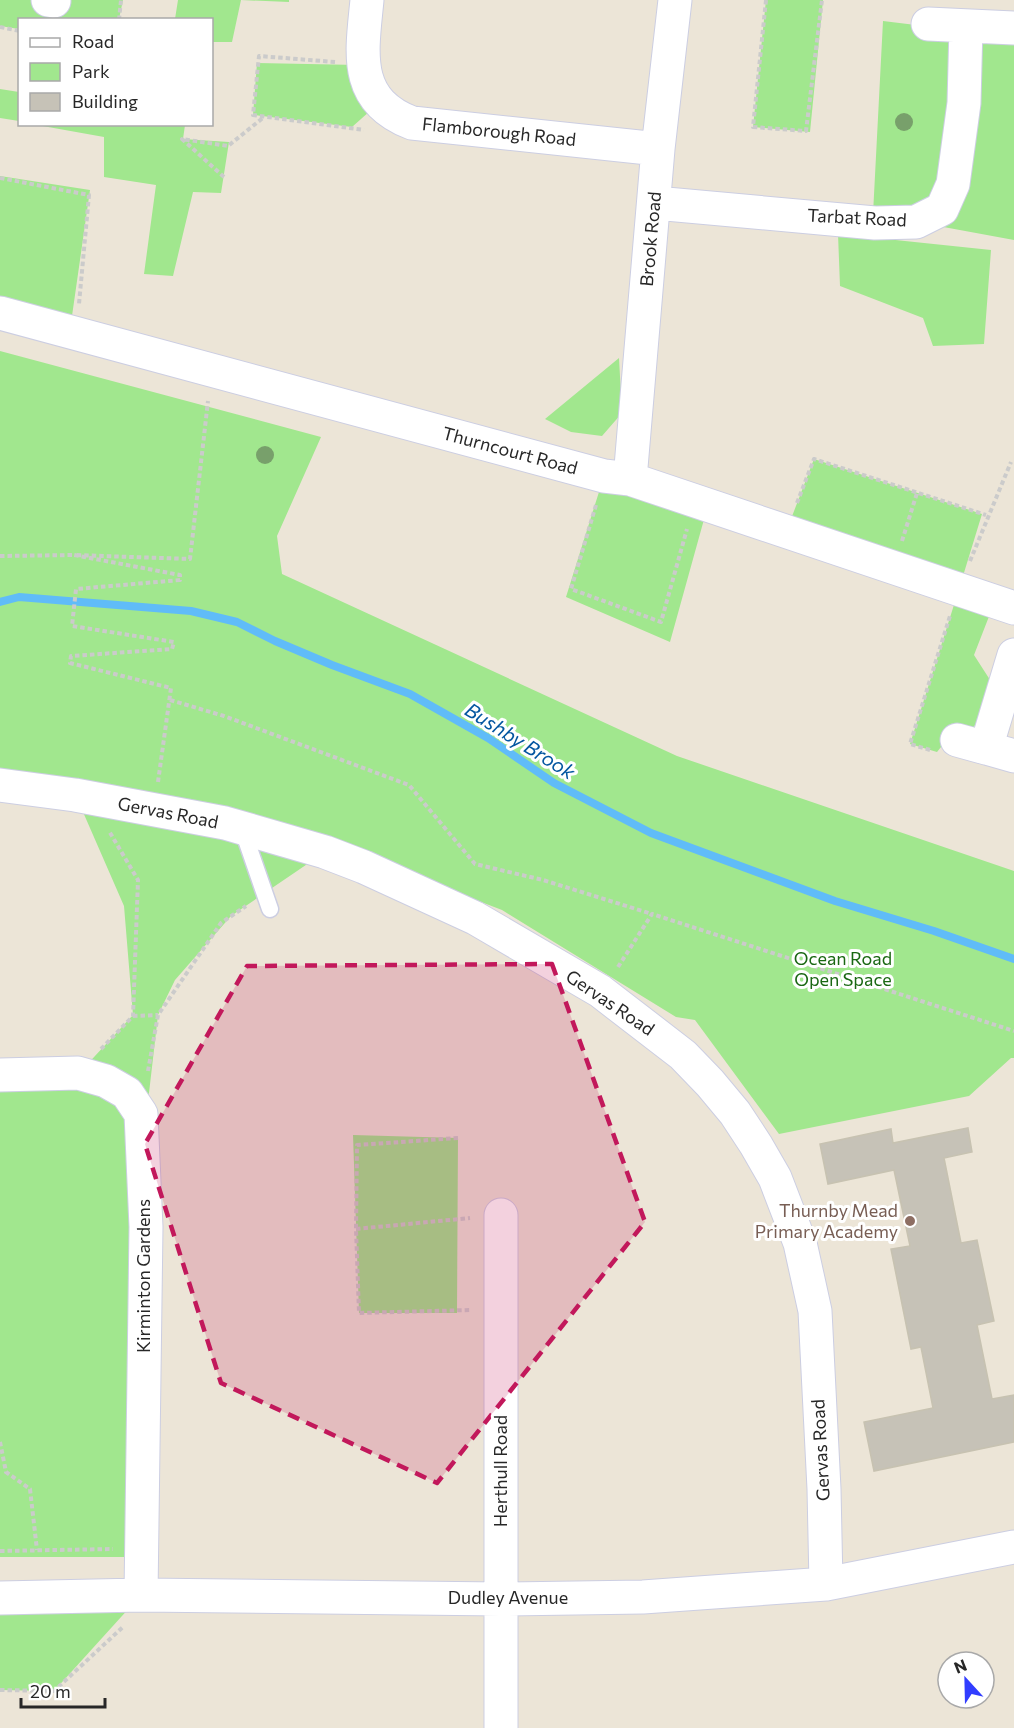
<svg xmlns="http://www.w3.org/2000/svg" width="1014" height="1728" font-family="Commissioner,sans-serif">
  <style>
    .green { fill: #a1e78e }
    .lines { fill: none; stroke-linecap: round; stroke-linejoin: round }
    .stream { stroke: #60bcf8; stroke-width: 8 }
    .building { fill: #c6c2b7; stroke: #c7c2b1; stroke-width: 1.5 }
    .service-casing { stroke: #cccee2; stroke-width: 19 }
    .minor-casing { stroke: #cccee2; stroke-width: 35 }
    .path { stroke: #cbcbcb; stroke-width: 4; stroke-dasharray: 4.5 3; stroke-linecap: butt }
    .service { stroke: #fff; stroke-width: 16 }
    .minor { stroke: #fff; stroke-width: 33 }
    .tree { fill: #78a06b }
    .marked { fill: #c2185b; fill-opacity: 0.2; stroke: #c2185b; stroke-width: 4.5; stroke-dasharray: 12 8; stroke-linejoin: round }
    .education-dot { fill: #8d6e63; stroke: #fff; stroke-width: 2 }
    .labels { text-anchor: middle; stroke-width: 6; stroke-linejoin: round; paint-order: stroke }
    .street-label { font-size: 18px; fill: #272727; stroke: #fff }
    .park-label { font-size: 18px; fill: #1a6813; stroke: #fff }
    .education-label { font-size: 18px; fill: #785e54; stroke: #fff; text-anchor: end }
    .water-label { font-size: 20px; font-style: italic; fill: #0356a0; stroke: #fff }
  </style>
  <rect width="100%" height="100%" fill="#ece5d7"/>
  <path class="green" d="M0,0H123L119,19L20,20L19,29L0,26Z
    M178,0H289V2L241,0L232,42H212V20L175,19Z
    M766,0H823L810,132L753,127Z
    M883,21L1014,37V240L873,214Z
    M257,63L358,65L379,103L352,127L253,115Z
    M0,89L19,92V121L0,118Z
    M37,125H185L183,139L229,142L221,193L193,192L173,276L144,274L156,185L104,177V137Z
    M0,176L90,190L71,323L0,307Z
    M838,234L991,250L984,344L933,346L923,318L840,286Z
    M0,351L321,437L277,536L282,574L677,756L1014,871V1058H1011L969,1096L779,1134L695,1020L676,1017L502,910L328,843L325,852L231,916L175,980L158,1015L149,1093L141,1114L82,1070L133,1015L124,906L83,812L0,798Z
    M619,358L622,413L602,436L571,432L545,419Z
    M814,459L982,514L959,589L995,601L974,655L1001,697L967,734L949,737L937,752L910,744L959,589L786,532Z
    M604,476L708,505L670,642L566,597Z
    M0,1087L105,1090L134,1124L126,1557H0Z
    M353,1135L458,1138L457,1313H359Z
    M141,1595L54,1691L0,1690V1598Z"/>
  <g class="lines">
    <path class="stream" d="M0,602L19,597L191,611L237,622L275,641L332,665L410,694L488,738L554,783L651,833L835,901L934,931L1014,959"/>
  </g>
  <path class="building" d="M968,1128L972,1152L944,1158L961,1243L977,1240L994,1321L977,1325L992,1399L1014,1395V1442L874,1471L864,1422L933,1408L921,1347L911,1349L891,1249L910,1246L894,1170L828,1184L820,1144L891,1129L893,1143Z"/>
  <g class="lines">
    <g class="service-casing">
      <path id="service" d="M242,828L270,909"/>
    </g>
    <g class="minor-casing">
      <path id="minor" d="M48,0L54,1
        M367,0C362,52 352,100 412,123L658,149
        M928,24L1014,28
        M655,203L875,223L916,222L942,209L953,184L964,103L966,26
        M0,313L604,476L630,479L1014,608
        M630,479L658,149L675,0
        M1014,655L986,748L1014,756
        M957,740L986,748
        M0,785L75,795L225,823L325,852L364,867L475,918L600,991L683,1055L710,1083L735,1113L756,1145L775,1178L800,1243L815,1311L824,1489L826,1584
        M0,1075L78,1073L106,1081L127,1093L141,1114L146,1227L141,1595
        M0,1598L141,1595L501,1599L643,1597L826,1584L1014,1547
        M501,1728V1215"/>
    </g>
    <path class="path" d="M766,0L753,127L806,131L822,0
      M119,20L121,0
      M0,27L20,31
      M335,62L259,56L253,115L364,130
      M224,177L182,139L228,146L264,117
      M0,178L89,195L79,304
      M797,503L814,459L986,515
      M596,505L571,589L661,622L687,529
      M902,541L917,493
      M0,556L74,555
      M970,561L1011,462
      M170,700L224,716L409,785L475,864L543,880L652,914
      M930,750L910,744L950,616
      M158,782L171,688L70,663L71,656L172,649L174,642L72,626L76,589L180,580V575L74,555L190,559L208,401
      M618,967L652,914L1014,1031
      M133,1016L158,1015
      M101,1049L133,1016L138,880L109,831
      M148,1071L158,1015L221,923L246,906
      M458,1138L357,1145L356,1229L359,1313L470,1310
      M356,1229L470,1218
      M0,1442L6,1472L30,1489L37,1550
      M0,1551L113,1549
      M0,1690L54,1691L124,1626"/>
    <use href="#service" class="service"/>
    <use href="#minor" class="minor"/>
  </g>
  <g class="tree">
    <circle cx="904" cy="122" r="9"/>
    <circle cx="265" cy="455" r="9"/>
  </g>
  <path class="marked" d="M552,964L645,1222L437,1483L221,1383L145,1144L247,966Z"/>
  <circle class="education-dot" cx="910" cy="1221" r="6"/>
  <g class="labels">
    <g class="street-label">
      <text transform="translate(499 132) rotate(6)" y="6">Flamborough Road</text>
      <text transform="translate(857 218) rotate(3)" y="6">Tarbat Road</text>
      <text transform="translate(651 239) rotate(-85)" y="6">Brook Road</text>
      <text transform="translate(510 451) rotate(15)" y="6">Thurncourt Road</text>
      <text transform="translate(168 813) rotate(11)" y="6">Gervas Road</text>
      <text transform="translate(610 1003) rotate(34)" y="6">Gervas Road</text>
      <text transform="translate(144 1276) rotate(-90)" y="6">Kirminton Gardens</text>
      <text transform="translate(821 1450) rotate(-93)" y="6">Gervas Road</text>
      <text transform="translate(501 1471) rotate(-90)" y="6">Herthull Road</text>
      <text x="508" y="1604">Dudley Avenue</text>
    </g>
    <g class="park-label">
      <text x="843" y="965">Ocean Road<tspan x="843" dy="21">Open Space</tspan></text>
    </g>
    <g class="education-label">
      <text x="898" y="1217">Thurnby Mead<tspan x="898" dy="21">Primary Academy</tspan></text>
    </g>
    <g class="water-label">
      <text transform="translate(520 741) rotate(32)" y="7">Bushby Brook</text>
    </g>
  </g>
  <rect x="18" y="18" width="195" height="108" fill="#ffffff" stroke="#a9a9a9" stroke-width="1.5"/>
  <rect x="30" y="38" width="30" height="9" fill="#ffffff" stroke="#a9a9a9" stroke-width="1.5"/>
  <text x="72" y="48" font-size="18" fill="#272727">Road</text>
  <rect x="30" y="63" width="30" height="18" fill="#a1e78e" stroke="#a9a9a9" stroke-width="1.5"/>
  <text x="72" y="78" font-size="18" fill="#272727">Park</text>
  <rect x="30" y="93" width="30" height="18" fill="#c6c2b7" stroke="#a9a9a9" stroke-width="1.5"/>
  <text x="72" y="108" font-size="18" fill="#272727">Building</text>
  <g transform="translate(966 1680) rotate(338)"><circle r="28" fill="#ffffff" stroke="#a9a9a9" stroke-width="1.5"/>
  <path d="M0-4.5L10 22L0 15L-10 22Z" fill="#313dff"/>
  <text y="-9" font-size="16" font-weight="bold" text-anchor="middle" fill="#272727">N</text>
  </g>
  <path d="M21 1698v9h84v-9" fill="none" stroke="#272727" stroke-width="3"/>
  <text x="30" y="1698" font-size="18" fill="#272727" stroke="#ffffff" stroke-width="4.5" paint-order="stroke">20 m</text>
</svg>
